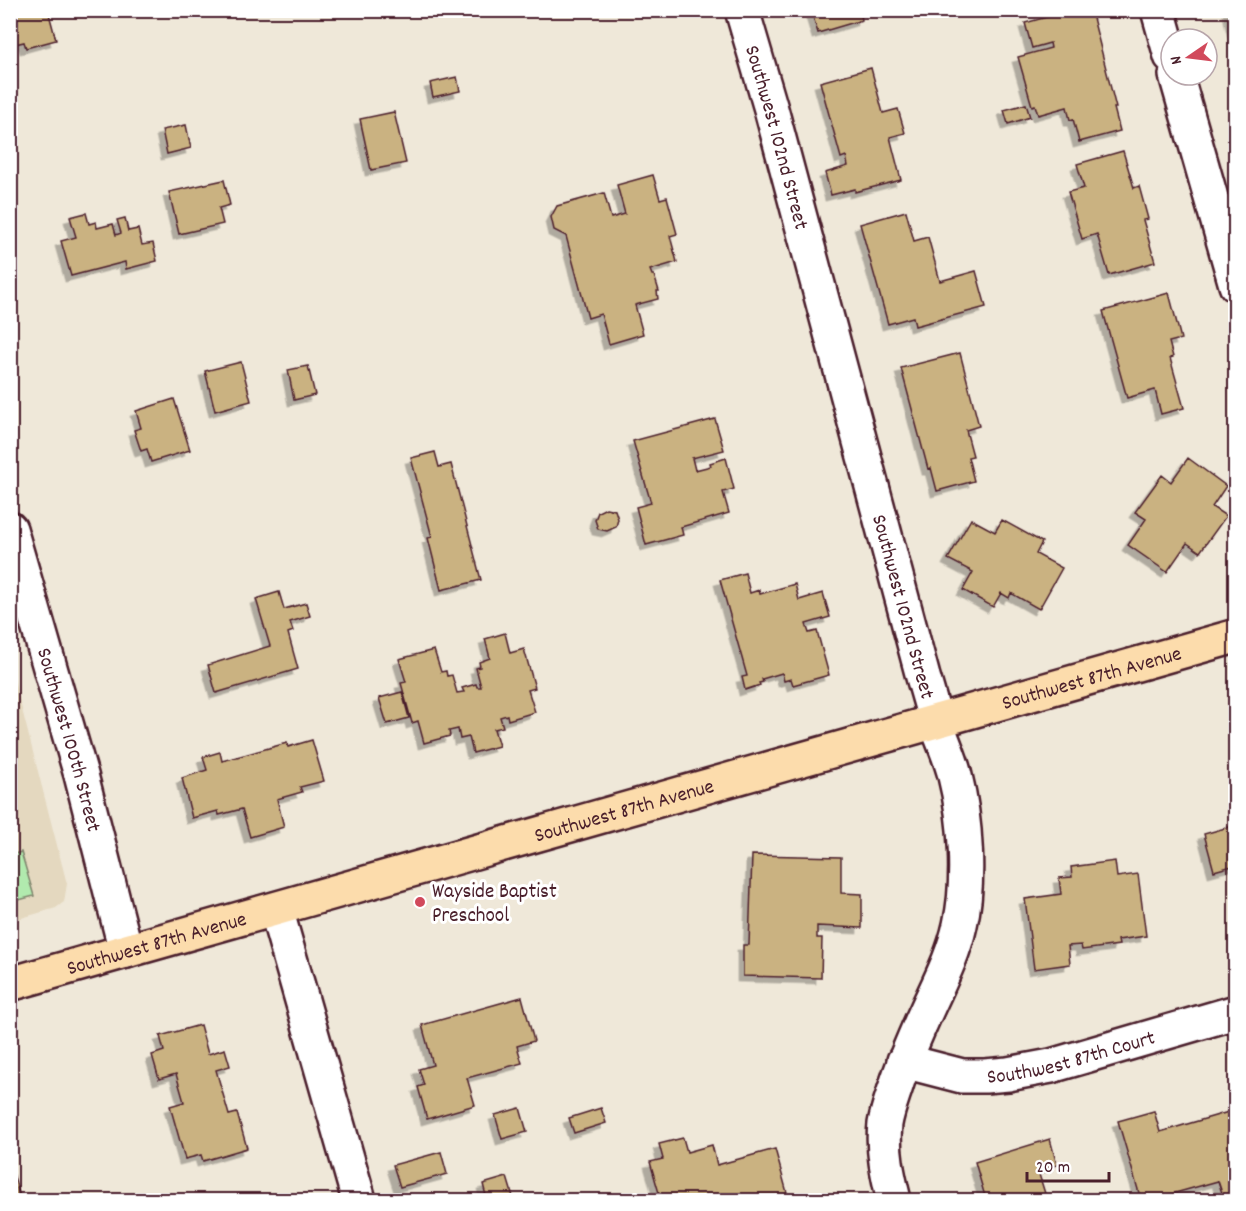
<svg xmlns="http://www.w3.org/2000/svg" width="1246" height="1211" font-family="Dekko,sans-serif">
  <style>
    .built { fill: #e4d8bf }
    .green { fill: #b1eaae; stroke: #7e846c; stroke-width: 1.5 }
    .building { fill: #cab281; stroke: #4a1f2b; stroke-width: 1.5; filter: url(#shadow) }
    .lines { fill: none; stroke-linecap: round; stroke-linejoin: round }
    .minor-casing { stroke: #4a1f2b; stroke-width: 38 }
    .major-casing { stroke: #4a1f2b; stroke-width: 38 }
    .minor { stroke: #fff; stroke-width: 33 }
    .major { stroke: #fcdcac; stroke-width: 33 }
    .poi-dot { fill: #d1495b; stroke: #fff; stroke-width: 2 }
    .labels { text-anchor: middle; stroke-width: 6; stroke-linejoin: round; paint-order: stroke }
    .street-label { font-size: 21px; fill: #4a1f2b; stroke: #fff }
    .poi-label { font-size: 21px; fill: #4a1f2b; stroke: #fff; text-anchor: start }
  </style>
  <defs>
    <filter id="shadow"><feDropShadow dx="-5.5" dy="5.5" stdDeviation="0" flood-color="#0004"/></filter>
  </defs>
  <rect width="100%" height="100%" fill="#efe8d9"/>
  <filter id="ink" filterUnits="userSpaceOnUse"><feTurbulence type="fractalNoise" baseFrequency=".0167" numOctaves="2"/><feDisplacementMap in="SourceGraphic" scale="12" xChannelSelector="R" yChannelSelector="G"/><feConvolveMatrix kernelMatrix="1 2 1 2 8 2 1 2 1" color-interpolation-filters="sRGB"/></filter>
  <g filter="url(#ink)">
    <path class="built" d="M10,663L67,884L64,902L56,908L11,921Z"/>
    <path class="green" d="M21,852L34,896L11,902V855Z"/>
    <path class="building" d="M10,10H48L56,40L26,48L24,42L11,45Z
      M811,10H860L862,20L818,33Z
      M1072,10H1091L1116,108H1114L1120,131L1079,142L1073,119L1070,120L1067,107L1038,115L1035,105L1032,106L1018,57L1051,48L1050,43L1032,48L1025,23Z
      M1229,10H1236L1235,36L1231,21Z
      M871,68L883,113L898,109L905,133L890,137L901,180L855,192V189L831,195L825,173L848,166L846,156L841,158L820,82Z
      M457,77L460,91L433,97L430,83Z
      M1026,104L1030,117L1008,124L1004,110Z
      M394,112L406,163L371,170L360,119Z
      M186,125L191,148L167,154L162,130Z
      M1123,151L1134,188L1139,186L1148,219L1143,220L1155,262L1109,275L1097,234L1082,239L1068,192L1084,188L1077,164Z
      M653,175L660,199L667,197L677,234L670,236L677,262L650,270L652,275H654L659,291H657L658,299L635,305L643,334L609,344L601,314L588,318L566,236L554,230L551,217L557,206L604,193L611,218L625,214L617,185Z
      M224,180L230,205L219,208L223,224L179,234L169,192Z
      M906,211L914,241L928,237L940,281L976,271L986,307L915,326L913,317L888,324L860,224Z
      M86,213L89,224L96,222L97,228L113,224L116,235L121,233L117,220L125,218L128,231L138,229L142,245L153,243L157,261L126,269L125,262L71,276L61,241L76,237L70,217Z
      M1169,293L1181,339L1169,342L1173,357L1170,358L1184,408L1161,414L1155,390L1127,398L1103,311Z
      M960,353L979,426L966,430L973,456L968,457L974,481L937,491L931,468L928,469L901,368Z
      M241,362L251,401L215,411L205,371Z
      M308,366L315,395L294,400L288,370Z
      M174,399L190,450L151,462L147,449L141,451L134,430L141,428L136,411Z
      M715,419L724,450L692,458L695,470L711,466L710,463L726,458L734,489L723,492L729,513L681,527L683,535L646,545L636,507L651,503L633,441Z
      M435,452L439,467L451,464L481,580L441,590L428,538L432,537L411,458Z
      M1188,458L1226,486L1212,507L1226,516L1200,552L1187,543L1167,572L1128,545L1146,519L1135,512L1162,475L1171,482Z
      M606,508L615,510L618,519L616,527L607,531L598,529L595,520L598,512Z
      M971,519L995,532L1002,520L1042,542L1036,554L1062,568L1039,609L1011,593L1009,598L1001,593L993,607L963,590L973,572L948,559Z
      M745,573L750,593L759,590L760,594L795,584L799,600L823,593L830,617L806,624L809,633L817,631L829,675L793,685L791,679L784,681L782,673L762,679L763,682L759,683L760,685L745,690L742,677L747,676L720,580Z
      M279,592L284,609L306,603L310,616L290,622L293,631L288,633L298,669L216,693L208,665L270,646L256,599Z
      M505,633L510,653L524,649L535,688L528,690L535,712L508,720L507,715L500,717L503,727L494,729L499,746L473,753L469,737L460,739L458,729L449,731L450,736L424,743L418,721L412,723L401,683L406,682L399,659L434,650L441,672L446,671L447,676L452,675L457,693L464,692L462,688L476,684L477,687H481L476,668L480,667L479,662L490,658L485,639Z
      M402,692L409,718L387,724L379,698Z
      M312,740L324,781L300,787L302,792L277,799L284,827L250,837L242,809L219,815L218,811L192,818L182,778L207,770L203,757L220,752L222,761L287,743L288,747Z
      M1236,825V865L1214,871L1204,834Z
      M752,855L841,857V893L862,894V928L817,926V938H822L821,978L743,976V945H749Z
      M1115,861L1117,877L1138,874L1146,936L1118,940L1119,945L1082,950L1081,945L1068,946L1070,964L1034,969L1025,899L1061,894L1059,878L1072,877L1071,867Z
      M522,997L534,1041L517,1046L522,1063L467,1078L475,1105L427,1119L418,1087L424,1085L419,1069L433,1065L422,1025Z
      M200,1025L208,1054L225,1049L230,1066L216,1070L229,1115L237,1113L247,1148L203,1161L201,1155L185,1159L170,1106L184,1102L176,1074L159,1079L152,1055L164,1051L160,1036Z
      M520,1108L527,1132L502,1139L495,1115Z
      M601,1108L606,1123L574,1133L569,1118Z
      M1154,1111L1160,1132L1232,1111L1236,1122V1192L1223,1196L1218,1181L1168,1195L1169,1198L1159,1200H1141L1118,1121Z
      M683,1138L687,1152L712,1145L717,1165L775,1149L789,1200H661L650,1162L663,1159L659,1144Z
      M1050,1139L1057,1165L1038,1171L1047,1200H986L975,1162Z
      M441,1152L447,1174L400,1187L393,1165Z
      M10,1163L21,1200H10Z
      M507,1177L514,1200H487L483,1184Z"/>
    <g class="lines">
      <g class="minor-casing">
        <g id="minor">
          <path id="s1" d="M742,10L771,109L923,677C928,693 932,709 937,725C943,742 951,759 955,776C966,819 970,882 960,925C954,953 941,979 929,1005C916,1033 904,1060 895,1089C891,1101 887,1112 885,1124C882,1150 888,1176 894,1200"/>
          <path d="M1158,10L1171,56"/>
          <path d="M1176,75L1236,285"/>
          <path id="s2" d="M10,529L81,775L126,951"/>
          <path d="M276,909L359,1200"/>
          <path id="s3" d="M904,1061L962,1076H985L1008,1074L1051,1066L1236,1012"/>
        </g>
      </g>
      <g class="major-casing">
        <g id="major">
          <path id="s4" d="M10,984L1236,636"/>
        </g>
      </g>
      <use href="#minor" class="minor"/>
      <use href="#major" class="major"/>
    </g>
  </g>
  <circle class="poi-dot" cx="420" cy="902" r="6"/>
  <g class="labels">
    <g class="street-label">
      <text dy="7" stroke="none"><textPath href="#s1" startOffset="132">Southwest 102nd Street</textPath></text>
      <text dy="7" stroke="none"><textPath href="#s1" startOffset="618">Southwest 102nd Street</textPath></text>
      <text dy="7" stroke="none"><textPath href="#s4" startOffset="1124">Southwest 87th Avenue</textPath></text>
      <text dy="7" stroke="none"><textPath href="#s2" startOffset="219">Southwest 100th Street</textPath></text>
      <text dy="7" stroke="none"><textPath href="#s4" startOffset="638">Southwest 87th Avenue</textPath></text>
      <text dy="7" stroke="none"><textPath href="#s4" startOffset="152">Southwest 87th Avenue</textPath></text>
      <text dy="7" stroke="none"><textPath href="#s3" startOffset="171">Southwest 87th Court</textPath></text>
    </g>
    <g class="poi-label">
      <text x="432" y="897">Wayside Baptist<tspan x="432" dy="24">Preschool</tspan></text>
    </g>
  </g>
  <rect width="1246" height="1211" fill="none" stroke="#fff" stroke-width="36"/>
  <rect x="18" y="18" width="1210" height="1175" fill="none" stroke="#4a1f2b" stroke-width="2" filter="url(#ink)"/>
  <g transform="translate(1189 57) rotate(256)"><circle r="28" fill="#ffffff" stroke="#b7a5aa" stroke-width="1.5"/>
  <path d="M0-4.5L10 22L0 15L-10 22Z" fill="#d1495b"/>
  <text y="-9" font-size="16" font-weight="bold" text-anchor="middle" fill="#4a1f2b">N</text>
  </g>
  <path d="M1027 1172v9h82v-9" fill="none" stroke="#4a1f2b" stroke-width="3"/>
  <text x="1036" y="1172" font-size="18" fill="#4a1f2b" stroke="#ffffff" stroke-width="4.5" paint-order="stroke">20 m</text>
</svg>
